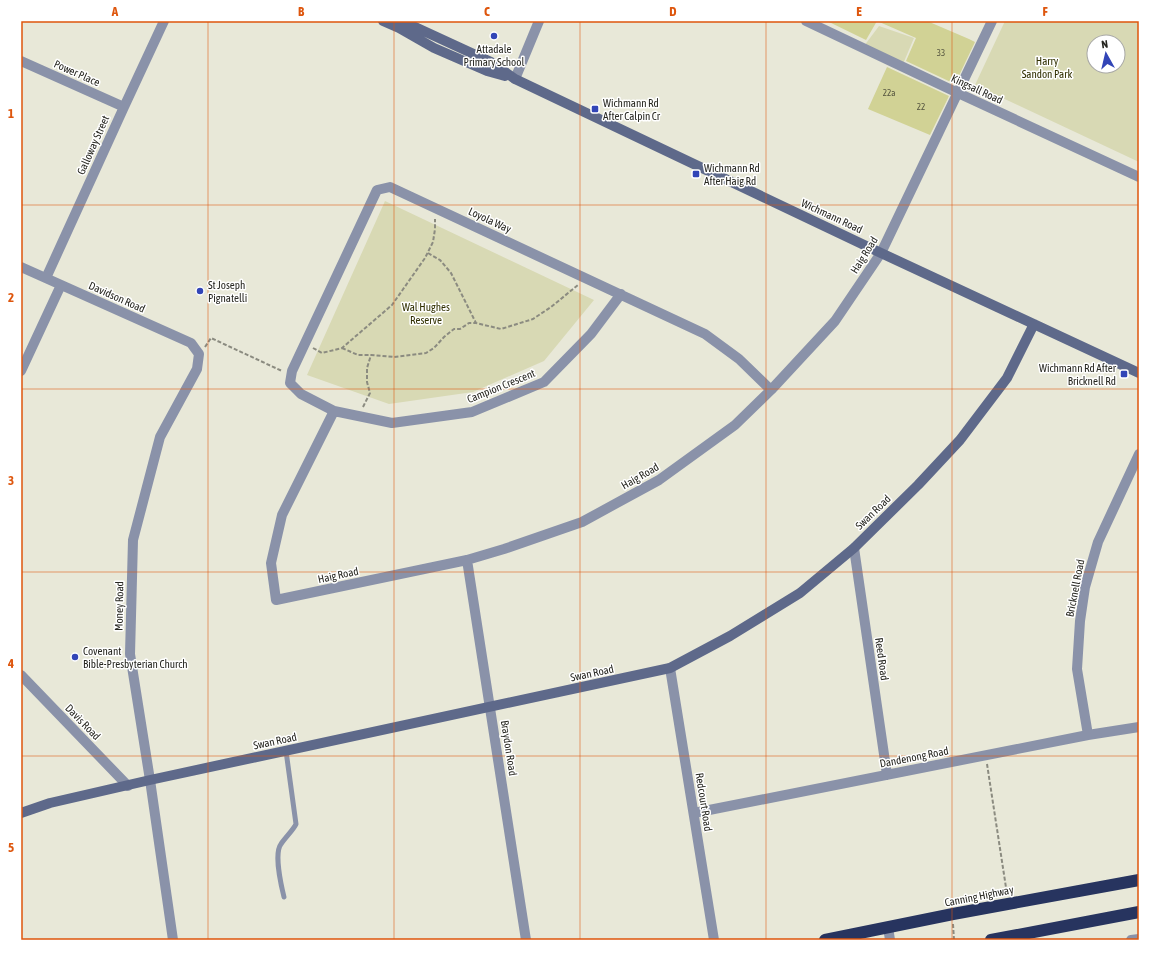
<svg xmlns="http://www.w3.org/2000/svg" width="1160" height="961" font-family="'Asap Condensed',sans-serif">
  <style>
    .green { fill: #d8d9b4; fill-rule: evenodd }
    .building { fill: #d1d295 }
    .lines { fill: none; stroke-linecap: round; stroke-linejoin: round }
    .path { stroke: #8b8b80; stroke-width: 2; stroke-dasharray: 4 2; stroke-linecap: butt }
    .lane { stroke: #8a92a9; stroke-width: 5 }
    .street { stroke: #8a92a9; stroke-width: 10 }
    .secondary { stroke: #5e698a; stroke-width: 10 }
    .highway { stroke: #27345f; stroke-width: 12 }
    .grid { fill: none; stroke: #de560d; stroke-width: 1; stroke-opacity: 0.55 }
    .poi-dot { fill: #3245b7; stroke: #fff; stroke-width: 1.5 }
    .labels { text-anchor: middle; stroke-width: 3; stroke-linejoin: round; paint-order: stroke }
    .number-label { font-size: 9px; fill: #51513d }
    .poi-label { font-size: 11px; fill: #262620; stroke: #fff; text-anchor: start }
    .park-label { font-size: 11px; fill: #302f00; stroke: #fff }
    .street-label { font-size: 11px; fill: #262620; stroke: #fff }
    .neatline { fill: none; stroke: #de560d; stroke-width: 1.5 }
    .grid-label { font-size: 13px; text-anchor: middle; font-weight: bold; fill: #de560d }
  </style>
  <rect width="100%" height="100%" fill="#e8e8d8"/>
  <path class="green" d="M1005,21H1139V162L975,85ZM1094,42H1118V66H1094Z
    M879,26L914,38L903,64L864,46Z
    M385,201L594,300L544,361L473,392L389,404L307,375Z"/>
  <path class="building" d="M827,21H877L866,40Z
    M877,21H927L969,39L975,42L955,84L906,61L916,38Z
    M887,67L949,96L930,135L868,109Z"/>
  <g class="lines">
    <path class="path" d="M428,253L440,260L451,273L476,323
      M205,347L211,338L282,371
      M313,348L322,353L342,348L392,305L425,258L433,242L435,229V219
      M342,348L358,355H371L394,357L426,353L434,348L444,337L454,329H460L469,323H476L501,329L533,319L551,307L578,285
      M363,407L370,393L367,382V368L371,355
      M987,764L1007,894
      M953,924L954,940"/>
    <path class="lane" d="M284,897C281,885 274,853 281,844C285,838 294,829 296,824L286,751"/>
    <path class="street" d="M806,21L958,93L1139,177
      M21,61L124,107
      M515,79L539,21
      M21,267L191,343L199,354L197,369L160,437L133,540L130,654L150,780L173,940
      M46,278L124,107L164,21
      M621,294L591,334L544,382L472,412L392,423L334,411L301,394L290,383L292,371L377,190L390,187L705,334L739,359L771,390
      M21,371L61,285
      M334,411L282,515L271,563L276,600L467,560L504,549L582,522L659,480L735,425L771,390L835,321L881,253L992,21
      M854,548L887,775
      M467,560L526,940
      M670,668L714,940
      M21,675L128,786
      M1088,735L1077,669L1080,621L1085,587L1098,542L1139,454
      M694,813L1088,735L1139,727
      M888,927L890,940
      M1131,940L1139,939"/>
    <path class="secondary" d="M383,21L399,28L434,48L487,71L505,76
      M402,21L491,62L515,79L881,253L1139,373
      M21,813L50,803L150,780L670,668L730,636L800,593L854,548L918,485L960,440L1007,378L1034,324"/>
    <path class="highway" d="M825,940L953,914L1139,880
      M991,940L1139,912"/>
  </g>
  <path class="grid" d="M208,21V940M394,21V940M580,21V940M766,21V940M952,21V940M21,205H1139M21,389H1139M21,572H1139M21,756H1139"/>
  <g class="poi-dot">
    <circle cx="494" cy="36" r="4"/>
    <rect x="591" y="105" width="8" height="8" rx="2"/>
    <rect x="692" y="170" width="8" height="8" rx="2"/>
    <circle cx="200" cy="291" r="4"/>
    <rect x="1120" y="370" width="8" height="8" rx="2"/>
    <circle cx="75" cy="657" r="4"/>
  </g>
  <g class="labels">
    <g class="number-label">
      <text x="941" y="56">33</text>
      <text x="889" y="96">22a</text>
      <text x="921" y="110">22</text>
    </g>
    <g class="poi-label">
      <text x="494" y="53" text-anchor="middle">Attadale<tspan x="494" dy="13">Primary School</tspan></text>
      <text x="603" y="107">Wichmann Rd<tspan x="603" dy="13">After Calpin Cr</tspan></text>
      <text x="704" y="172">Wichmann Rd<tspan x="704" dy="13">After Haig Rd</tspan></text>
      <text x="208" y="289">St Joseph<tspan x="208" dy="13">Pignatelli</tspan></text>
      <text x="1116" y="372" text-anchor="end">Wichmann Rd After<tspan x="1116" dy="13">Bricknell Rd</tspan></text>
      <text x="83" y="655">Covenant<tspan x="83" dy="13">Bible-Presbyterian Church</tspan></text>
    </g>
    <g class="park-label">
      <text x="1047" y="65">Harry<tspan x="1047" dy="13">Sandon Park</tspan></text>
      <text x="426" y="311">Wal Hughes<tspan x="426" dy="13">Reserve</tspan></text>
    </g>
    <g class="street-label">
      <text transform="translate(77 73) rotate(24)" y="4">Power Place</text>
      <text transform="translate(977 89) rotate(25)" y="4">Kingsall Road</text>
      <text transform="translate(93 145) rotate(-66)" y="4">Galloway Street</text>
      <text transform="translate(832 216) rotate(25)" y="4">Wichmann Road</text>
      <text transform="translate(490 220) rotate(25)" y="4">Loyola Way</text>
      <text transform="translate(864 255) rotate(-58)" y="4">Haig Road</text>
      <text transform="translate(117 297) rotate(24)" y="4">Davidson Road</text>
      <text transform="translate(501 386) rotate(-22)" y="4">Campion Crescent</text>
      <text transform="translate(640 476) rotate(-30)" y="4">Haig Road</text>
      <text transform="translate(873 512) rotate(-44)" y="4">Swan Road</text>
      <text transform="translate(338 575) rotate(-12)" y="4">Haig Road</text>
      <text transform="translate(1075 588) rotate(-79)" y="4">Bricknell Road</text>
      <text transform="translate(119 606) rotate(-89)" y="4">Money Road</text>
      <text transform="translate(882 659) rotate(82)" y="4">Reed Road</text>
      <text transform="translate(592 673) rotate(-12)" y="4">Swan Road</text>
      <text transform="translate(83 722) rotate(46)" y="4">Davis Road</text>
      <text transform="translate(275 741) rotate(-12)" y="4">Swan Road</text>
      <text transform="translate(509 748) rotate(81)" y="4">Braydon Road</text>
      <text transform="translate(914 757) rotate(-11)" y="4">Dandenong Road</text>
      <text transform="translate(704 802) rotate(81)" y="4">Redcourt Road</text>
      <text transform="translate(979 896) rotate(-11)" y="4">Canning Highway</text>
    </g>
  </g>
  <rect width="1160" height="961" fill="none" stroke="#ffffff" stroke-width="44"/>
  <g transform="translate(1106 54) rotate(352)"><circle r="19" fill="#ffffff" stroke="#a8a8a6"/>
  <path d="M0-3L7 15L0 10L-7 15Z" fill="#3245b7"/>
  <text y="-6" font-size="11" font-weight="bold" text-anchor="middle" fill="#262620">N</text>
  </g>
  <rect x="22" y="22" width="1116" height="917" class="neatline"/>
  <g class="grid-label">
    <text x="115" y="16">A</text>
    <text x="301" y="16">B</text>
    <text x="487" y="16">C</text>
    <text x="673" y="16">D</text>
    <text x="859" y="16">E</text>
    <text x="1045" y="16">F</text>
    <text x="11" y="118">1</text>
    <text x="11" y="302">2</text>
    <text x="11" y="485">3</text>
    <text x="11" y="668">4</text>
    <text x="11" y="852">5</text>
  </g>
</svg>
